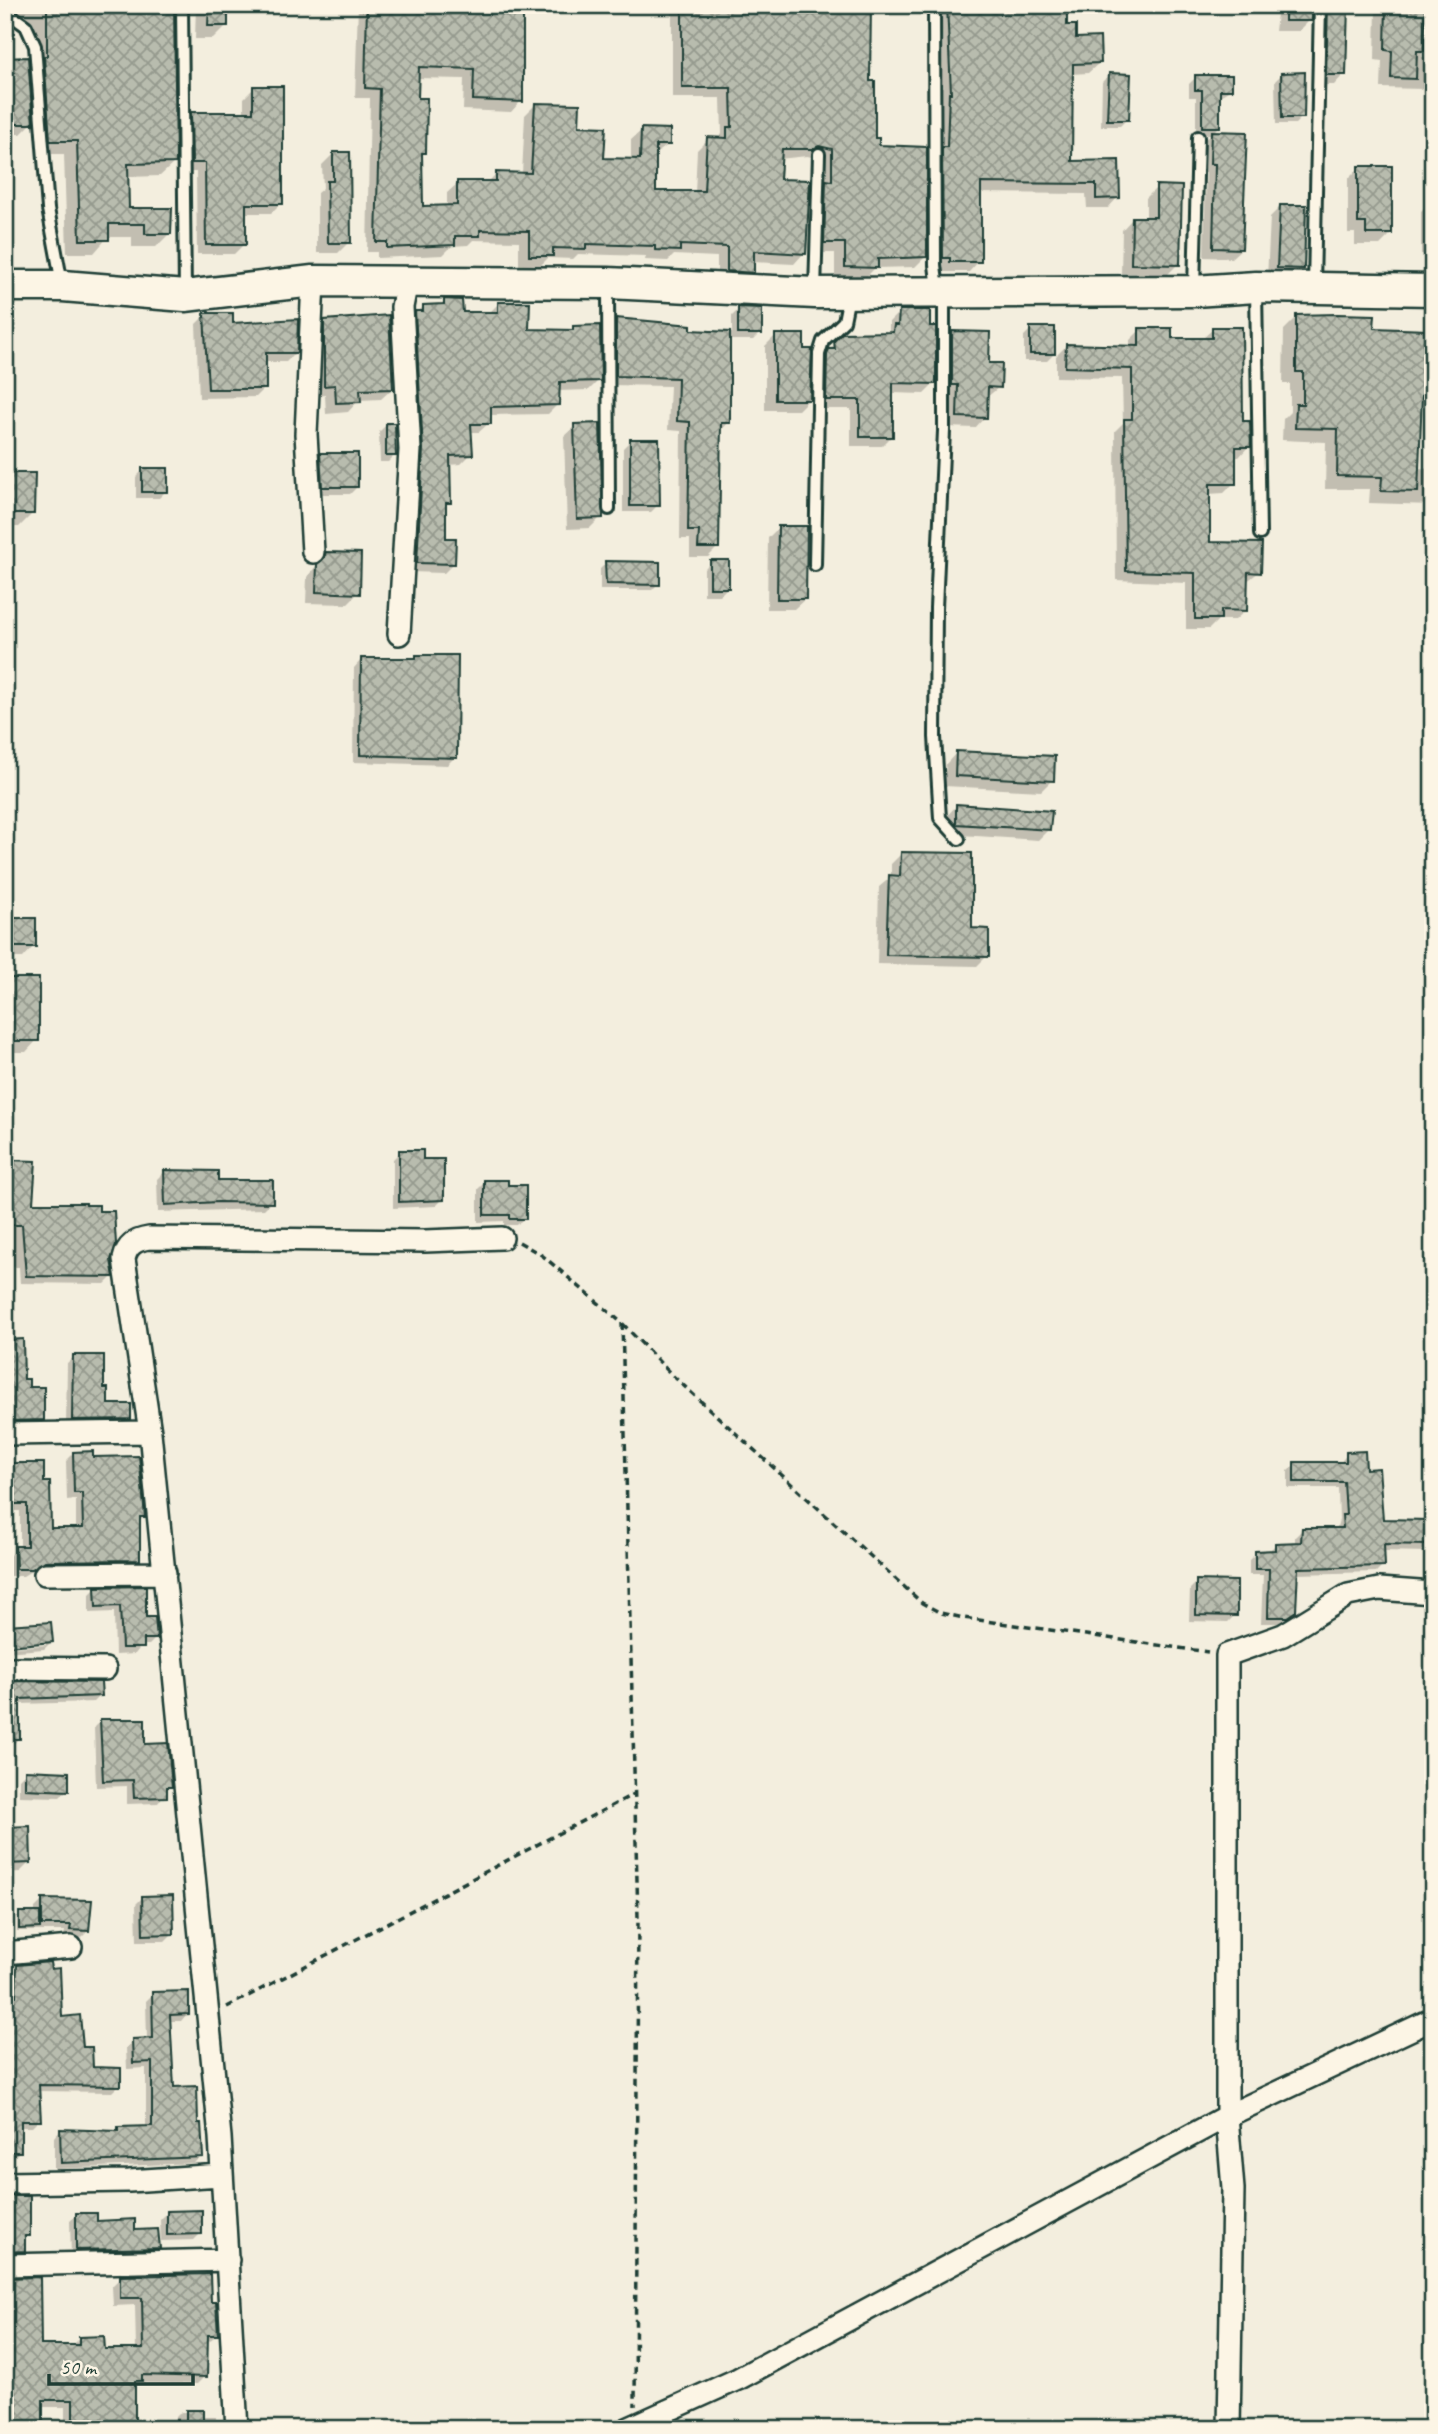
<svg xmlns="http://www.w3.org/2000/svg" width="1438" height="2434" font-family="Caveat,sans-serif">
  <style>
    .shadow { fill: #0003 }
    .building { fill: url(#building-cross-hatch); stroke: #1f3d34; stroke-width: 2 }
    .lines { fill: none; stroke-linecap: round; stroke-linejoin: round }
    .lane-casing { stroke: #1f3d34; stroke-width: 16 }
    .street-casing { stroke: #1f3d34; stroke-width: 26 }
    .secondary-casing { stroke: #1f3d34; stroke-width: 35 }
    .path { stroke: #1f3d34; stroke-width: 3.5; stroke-dasharray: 7 5; stroke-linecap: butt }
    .lane { stroke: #fcf5e5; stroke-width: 10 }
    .street { stroke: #fcf5e5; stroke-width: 21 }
    .secondary { stroke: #fcf5e5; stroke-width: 30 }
  </style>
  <defs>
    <pattern id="building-cross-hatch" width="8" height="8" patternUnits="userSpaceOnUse" patternTransform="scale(1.75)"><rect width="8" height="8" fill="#b8bcae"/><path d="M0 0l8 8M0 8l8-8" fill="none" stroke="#959a8e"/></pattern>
  </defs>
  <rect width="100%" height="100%" fill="#f3eede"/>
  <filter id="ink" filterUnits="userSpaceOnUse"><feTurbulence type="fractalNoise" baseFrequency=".0143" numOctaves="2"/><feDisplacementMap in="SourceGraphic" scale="14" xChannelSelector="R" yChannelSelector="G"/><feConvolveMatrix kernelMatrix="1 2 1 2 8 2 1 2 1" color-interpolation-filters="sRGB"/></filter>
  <g filter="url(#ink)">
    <path class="shadow" d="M5,5H174V163L160,176L126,177L127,209L170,233L156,247H132V237H108L94,253H67L64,154H37L35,120L21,134H5V60L28,75L34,68V25L7,26Z
      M196,5H227L226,26L213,39H195Z
      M358,5H571L565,12L522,11L521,101L511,112L463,110L464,79L417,78L424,153L420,156L421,207H447V193L458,183L488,182L497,173L522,174L525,115L536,104L578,127L603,160H631V140L642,130L668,145L654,155V192L695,193L697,150L708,139L717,140L722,134L721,98H672V6L869,5L868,82L873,140L925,257L915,267L875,268L866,277H835V253H814L822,159L807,156L779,159L778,181L804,253L794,264L752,262V272L741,282L717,281V257L674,255L668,261L645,260L646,256L578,254L573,259L548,258L540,266H519V241L473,240L468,245L452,246L443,255L377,258V252H367L370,98H355Z
      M929,5H1065V27L1099,63L1088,73L1071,74L1070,163L1118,197L1108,208H1087L1086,194L979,193V261L969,272H941L933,268L939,105L942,102L941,56H937Z
      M1278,5H1346L1344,74L1334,85H1317V11L1311,8L1310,20L1299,31H1275Z
      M1376,5H1424L1422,57H1433V133H1426L1424,89L1381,88L1382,61L1375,60Z
      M1282,74L1302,117L1295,124H1276L1275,81Z
      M1109,75L1127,119L1120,126H1101L1102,82Z
      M1196,77L1230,90L1218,97V127L1212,133L1241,249L1231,258L1204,257L1206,173H1201L1202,142L1211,134H1196V97H1189V84Z
      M254,88L281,203L271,213H244V244L234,254H197L196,172H182V124L192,114H244V98Z
      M333,154L349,242L338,253H317V193L323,188L322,165Z
      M1359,168L1391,234L1380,245H1355V233H1348V179Z
      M1157,187L1178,264L1167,275L1121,274L1122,230L1132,219H1146V198Z
      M1432,200L1433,254H1421V211Z
      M1281,206L1302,269L1291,280L1267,279L1270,217Z
      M444,301L461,313H489L499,303L527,330L570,331L574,327L599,380L589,390L558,391V404L548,414L489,415V423L479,432H470L471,454L461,464L448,465L449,502L444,507V540L454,563L444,573L409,572L407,322L423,307L439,306Z
      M739,309L760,333L753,340H728V422L719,432L717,548L708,557H690V539H680L681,431L668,430L670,386L608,385L607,330L617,320L689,332L732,333V316Z
      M899,312L934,384L924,394L892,393V436L882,446H851V409H817L819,361L843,335L889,332V322Z
      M205,315L231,325L295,353L286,362H265V388L256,397L199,398L196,324Z
      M1297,317L1372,329L1423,372H1433V408L1420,407L1417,468L1433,469V505L1369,503L1370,489H1325L1326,442L1282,440L1283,419L1290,412V384H1283L1284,330Z
      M325,322L392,389L381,399L359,400L348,412L326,414L325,395L314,396V333Z
      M1031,329L1054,354L1047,361H1024V336Z
      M1213,329L1249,446L1239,457H1234V483L1224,493L1208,494V544L1259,572L1246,582V610L1235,620H1218L1209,629H1186V583L1116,580L1115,431L1123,423L1122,378L1056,377V356L1066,346L1130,347V340L1140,330L1170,340L1202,339Z
      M953,333L987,364L999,387L986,398L985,417L975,428L947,427L942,344Z
      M776,335L809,399L798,410H765V346Z
      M386,425L395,455L388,462H380L379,432Z
      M575,426L601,517L590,528L567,529L564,436Z
      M630,441L658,505L651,512H623V448Z
      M321,455L357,487L350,494H316L314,462Z
      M143,470L166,491L159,498H136V477Z
      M5,475L32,514L19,527H5Z
      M1433,509V550H1430Z
      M779,527L805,599L794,609H767L768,538Z
      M327,553L358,593L347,604L306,603L307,577Z
      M711,562L727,588L720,595H704V569Z
      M606,563L658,584L652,590H600V569Z
      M361,660L455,757L447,765L353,762L354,668Z
      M956,753L1052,780L1041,791L944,786L946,764Z
      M956,806L1049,829L1038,840L946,834V817Z
      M901,854L970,930L987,956L977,966L877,964L879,887L891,877V864Z
      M5,917L34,920V946L23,958H13V980L37,1040L26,1052H5Z
      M400,1152L421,1161L443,1199L436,1206L393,1208V1159Z
      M7,1162L31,1205L109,1260L112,1277L105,1284L20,1283L19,1267H5Z
      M164,1172L271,1202L264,1209L158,1212L157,1179Z
      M485,1182L524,1218L517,1225H504V1221L478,1222V1189Z
      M5,1342L42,1420L35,1427H5Z
      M74,1357L103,1390L106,1406L129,1418L122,1425L66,1426L67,1363Z
      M73,1454L92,1459L143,1517L138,1522V1559L131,1567L36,1568L23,1576H9L8,1556L20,1548V1511H5V1464L42,1483L50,1530L76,1529V1499L67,1500L66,1461Z
      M1347,1454L1364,1471L1381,1520L1431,1522L1433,1517V1555H1428V1552L1382,1551L1383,1565L1376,1572L1296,1574L1295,1611L1278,1623H1261L1263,1575H1249V1560L1256,1553L1269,1551L1276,1544H1295V1537L1302,1530H1336L1339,1520L1338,1488H1288V1471L1295,1464L1340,1463Z
      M1197,1582L1235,1615L1228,1622L1189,1621L1190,1589Z
      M96,1588L144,1619L156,1638L149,1645H142L135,1654L115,1655L114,1612L89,1613V1595Z
      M7,1627L51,1642L44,1649L5,1652V1648L46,1645V1641L5,1644Z
      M5,1682L100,1696L94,1702L18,1704L19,1738L11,1746L12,1759L5,1765Z
      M101,1720L143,1746L170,1786L158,1803L127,1804V1786L96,1787L94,1727Z
      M26,1772L67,1790L60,1797L19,1796V1779Z
      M5,1829L29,1863L20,1872L5,1873Z
      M143,1897L172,1934L165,1941H137L136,1904Z
      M42,1901L88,1931L81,1938L64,1936L65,1931H17V1917L35,1914V1908Z
      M18,1967L61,2019L82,2049L91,2069L119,2085L112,2092L38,2091L39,2120L32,2127H19L20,2151L13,2158H5V1999L10,1998L11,1974Z
      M153,1994L187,2014L181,2021H169L173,2089L196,2125L201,2156L194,2163L54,2169V2137L60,2130L115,2133L119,2128H146V2068L127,2069L126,2048L133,2041L147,2040L146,2001Z
      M5,2198L28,2235L23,2241V2251L14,2259L5,2260Z
      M167,2213L201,2233L194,2240L161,2241L160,2220Z
      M77,2215L134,2232L158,2248L152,2254L71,2256L70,2221Z
      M121,2277L209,2303L217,2335L206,2343L205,2376L197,2384L137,2383L133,2387V2429H65V2407H41L39,2347H71L80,2338L103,2351H136L135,2305L113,2306L112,2286Z
      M181,2412H202V2417H216V2427L222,2429H173V2420Z"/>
    <path class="building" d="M47,5H174L176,163L128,164L129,208H172L171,234H145V224H109V240H80L77,141H50L44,56H47Z
      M209,5H228V26H208Z
      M367,5L523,8V102L473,100L474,69L419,67L418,98H427L426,153H422L423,206L457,205V181H496V172L531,173L535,103L580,104L579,126L606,127L604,158L640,159L641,128L670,129V145H656V191H704L707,137L727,138V127H732L731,88H682V5H871L870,81H875V138H879V145L927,147V257L878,259V268L845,267V243H824L826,180L832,181V149L819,146L813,149H782L780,179L810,180L806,254L754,251V273L727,271V247L680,245V251L655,250V246L586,244V249L553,248V256H529V231L480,230V236H455V245L387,248V242H376L380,89L365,88Z
      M947,5H1067V25H1076V38L1100,37L1101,63L1073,64L1072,161L1119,160L1120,198L1096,199V184L981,183V262H950V258H943L942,147H947L949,93H951Z
      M1285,5H1312V21H1285Z
      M1328,5H1348L1346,75H1326Z
      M1386,5H1426L1424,51H1417L1416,79L1391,78L1392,51L1385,50Z
      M28,57L33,124H5V58Z
      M1305,72L1304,118H1282L1281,73Z
      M1109,73L1131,74L1129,120H1107Z
      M1195,75H1232V90H1220V127H1202V90H1195Z
      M253,86H283V204H246V245H206L205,163H192L191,112H253Z
      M1211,131L1247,132L1242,249L1213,248L1215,164H1210Z
      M333,152H350L351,243H328L327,181H333Z
      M1358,166H1392V234H1366V223H1358Z
      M1156,185L1182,186L1180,265L1131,264L1132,217H1156Z
      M1280,205H1306L1304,269L1277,268Z
      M444,299L462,300L463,312H498V302H530L529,329L573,330V326L600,325L601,381L560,382L559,405L491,407V424H471L473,455L450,456L451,503H446V538H456L455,564L417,563L423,449L415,311H423V305L444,304Z
      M738,307L762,308V334H738Z
      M899,310H930V326H936V384L893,383V437H860V400H826L827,355L829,349H835L834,341L842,333L893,332L894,325H898Z
      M204,313H233V323L298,319L297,353H266V389H208Z
      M1337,314L1375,315L1374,328L1427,330L1425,370L1433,371V395H1422L1418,492L1381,491L1382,477L1337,476L1338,429L1295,428L1296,404H1303V372H1296V315Z
      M389,315L393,389L360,390L361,402L336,403L335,385L324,386V320Z
      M616,318L691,325V330L730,332V423H721L719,548H698L699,531H688L690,422L677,421L678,378L616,376Z
      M1030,327H1055V354H1030Z
      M1212,327H1242L1243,421H1250L1251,447H1236V484H1210V542L1262,543L1261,573L1248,572L1247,611L1221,610V619H1195V573L1126,571L1124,419H1132V369L1065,367L1066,344L1139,346V328H1172V338H1212Z
      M952,331L990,332L989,363H1002L1001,388L988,387L987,418L957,417L958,385H952Z
      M775,334H804V349H812L810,400H775Z
      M386,423H395L396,456H386Z
      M600,423L603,518L577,519L574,424Z
      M630,439H659L660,506H630Z
      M320,453H358V487H322Z
      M142,468H168V492H142Z
      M5,473H35L34,514H5Z
      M778,526H807L806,599H777Z
      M326,552L361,553L360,594L316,592L317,564L324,558Z
      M710,560H729V588H710Z
      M605,561L660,562V585L606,584Z
      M416,655H458L457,758L360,755L361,658H416Z
      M956,751L1055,756L1054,781L955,776Z
      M956,804L1052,811L1050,830L956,824Z
      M901,852L972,853V928L989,929V957L886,955L889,875L900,876Z
      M5,918H36V947H5Z
      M5,978H39V1041H5Z
      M399,1150H423V1159H444V1200L399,1202Z
      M6,1160L36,1161L33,1203H86V1205H99V1211H114L116,1244L111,1260L114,1277L26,1276L22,1225H10V1187L5,1186Z
      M164,1170L218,1171V1180H273V1203L218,1202L165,1205Z
      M484,1180H508V1185H526V1219H510V1215H484Z
      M23,1339L24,1379H29V1387H44V1420L8,1421L5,1340Z
      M73,1355H104V1388H108V1404H131V1419L72,1420Z
      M93,1451V1457L139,1456L145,1517H140V1560L45,1561L32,1569H16L15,1546H27V1504H5V1463H44V1482H50L51,1528H83L82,1493H74L73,1452Z
      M1365,1451L1366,1469L1379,1468L1383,1519L1428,1520L1427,1545L1384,1544L1385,1566L1298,1568L1296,1611L1287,1617H1268L1269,1569H1255V1551L1275,1550V1543L1301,1542L1302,1528H1343L1342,1515H1346L1344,1482H1294V1462H1346V1452Z
      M1196,1580L1237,1581V1616L1196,1615Z
      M146,1586V1617H155L157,1639H144V1648H122L120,1606L96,1607L95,1587Z
      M51,1622L53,1642L8,1646L7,1625Z
      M5,1681L101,1682L102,1696L20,1699V1739H5Z
      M100,1719H145V1744L168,1743L172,1787H167V1797L134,1798L133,1780L103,1781Z
      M25,1770L69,1772V1791L25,1789Z
      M30,1826L31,1863L5,1864V1827Z
      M173,1895L174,1934L143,1935L142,1896Z
      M42,1899L92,1900L89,1931L70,1930L71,1925H42Z
      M19,1912H40V1928L19,1929Z
      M50,1962L51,1969L60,1968L62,2017L80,2015L83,2047H92L93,2067L121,2068V2086L39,2085L41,2121H21V2152H5V1997L16,1996L17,1965Z
      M189,1991V2014L170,2015L174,2087L197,2086L198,2123H201L203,2157L61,2163L60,2129L118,2131V2127L152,2126V2062L133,2063L132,2039L153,2038L152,1992Z
      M5,2196H30V2236H25V2251L5,2252Z
      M202,2210V2234L167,2235V2211Z
      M76,2213H97V2221L135,2219V2230L158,2229L160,2248L76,2250Z
      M210,2274L211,2302H216L218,2335H208L207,2377L142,2375V2381H135V2429H73V2400H43V2429H5V2278L40,2277L41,2345H79V2337L104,2336L105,2349H143L142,2298H120V2276Z
      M186,2410H203V2429H186Z"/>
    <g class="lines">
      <g class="lane-casing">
        <path id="lane" d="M182,5L185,293
          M934,5L935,265L938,289
          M5,11L26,26L35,46L48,209L62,284
          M608,286L609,509
          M1314,286L1320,5
          M1194,289L1198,137
          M1256,289L1260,534
          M815,291L819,154
          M944,296V431L936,608L935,737L940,818L959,839
          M815,565L819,354L823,341L844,321L849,296"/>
      </g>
      <g class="street-casing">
        <path id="street" d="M313,281L306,434L313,552
          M399,634L410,450L402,307L407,281
          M5,1434L150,1432
          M45,1574L165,1573
          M5,1668L105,1669
          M5,1953L71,1947
          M5,2183L129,2181L221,2175
          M5,2265L228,2260
          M237,2429L220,2137L150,1432L124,1259C127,1245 135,1240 149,1238L425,1241L502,1238
          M627,2429L738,2379L1227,2116L1433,2019
          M1229,2429L1233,2189L1227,2116V1655L1283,1635L1348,1595L1379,1589L1433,1593"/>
      </g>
      <g class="secondary-casing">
        <path id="secondary" d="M5,286H63L185,296L313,281L608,283L815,293L1194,291L1256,287L1433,290"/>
      </g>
      <path class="path" d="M519,1242L543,1256L622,1323L672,1375L922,1603L941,1613L964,1618L1208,1652
        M622,1323L638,1918L635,2406
        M227,2007L634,1794"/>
      <use href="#lane" class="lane"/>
      <use href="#street" class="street"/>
      <use href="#secondary" class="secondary"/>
    </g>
  </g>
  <rect width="1438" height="2434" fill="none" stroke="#fcf5e5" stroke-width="28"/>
  <rect x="14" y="14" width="1410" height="2406" fill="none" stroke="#1f3d34" stroke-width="2.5" filter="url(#ink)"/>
  <path d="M49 2374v10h144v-10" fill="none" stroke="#1f3d34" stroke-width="3.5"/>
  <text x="60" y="2374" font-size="21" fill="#1f3d34" stroke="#fcf5e5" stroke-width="5" paint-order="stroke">50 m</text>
</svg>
